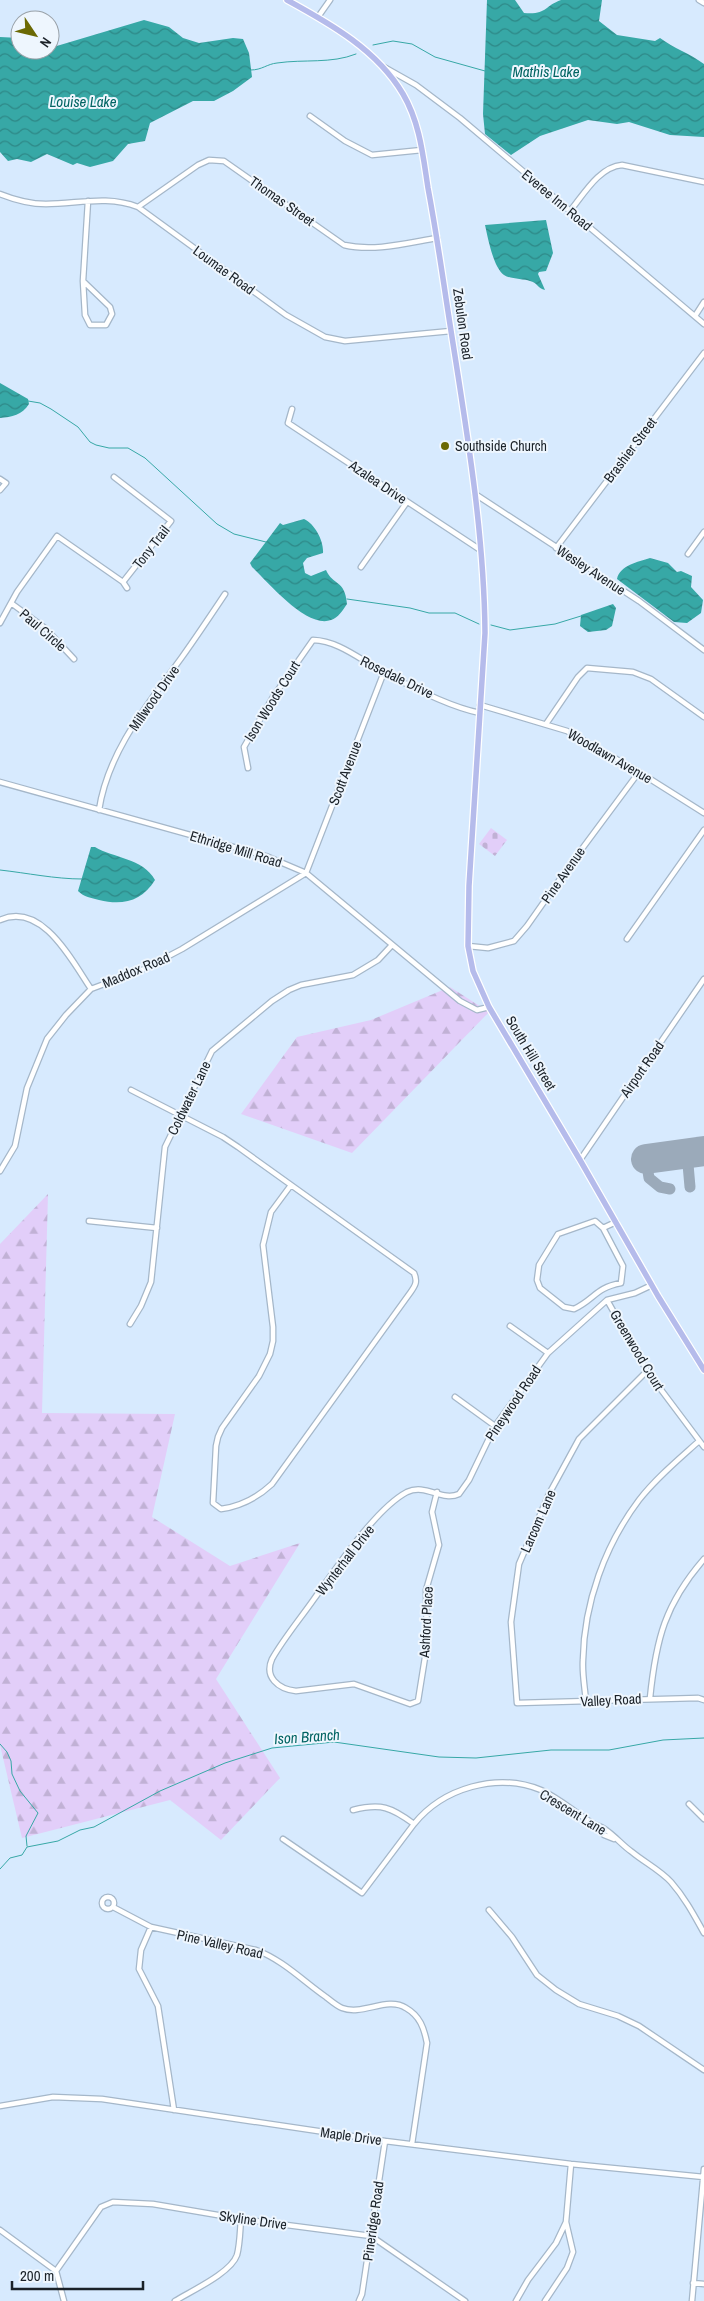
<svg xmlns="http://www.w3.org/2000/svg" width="704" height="2301" font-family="'Archivo Narrow',sans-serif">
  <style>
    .forest { fill: url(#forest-firs) }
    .cemetery { fill: url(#cemetery-stones) }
    .water { fill: url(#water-waves) }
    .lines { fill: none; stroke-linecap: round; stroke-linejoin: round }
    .stream { stroke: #37a8a6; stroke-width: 1 }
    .taxiway { stroke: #9baaba; stroke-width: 11 }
    .runway { stroke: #9baaba; stroke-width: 30 }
    .minor-casing { stroke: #a5b7c9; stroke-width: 7 }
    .major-casing { stroke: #fff; stroke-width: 8 }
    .minor { stroke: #fff; stroke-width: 4.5 }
    .major { stroke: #b5bbeb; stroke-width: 5.5 }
    .poi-dot { fill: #6b6904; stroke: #eef6fe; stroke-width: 2 }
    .labels { text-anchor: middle; stroke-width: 4; stroke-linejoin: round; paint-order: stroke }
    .street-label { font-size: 14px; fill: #1a2128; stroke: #eef6fe }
    .poi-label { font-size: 14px; fill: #1a2128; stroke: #eef6fe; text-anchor: start }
    .water-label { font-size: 15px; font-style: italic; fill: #026463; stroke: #eef6fe }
  </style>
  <defs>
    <pattern id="forest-firs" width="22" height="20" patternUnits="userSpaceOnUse" patternTransform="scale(1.25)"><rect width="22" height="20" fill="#e2cef9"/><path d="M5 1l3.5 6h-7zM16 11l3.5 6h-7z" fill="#c1b1d5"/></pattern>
    <pattern id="cemetery-stones" width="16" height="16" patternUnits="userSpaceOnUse" patternTransform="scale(1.25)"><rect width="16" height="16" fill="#e2cef9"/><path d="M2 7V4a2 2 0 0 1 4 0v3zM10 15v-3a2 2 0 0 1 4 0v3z" fill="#c1b1d5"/></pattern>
    <pattern id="water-waves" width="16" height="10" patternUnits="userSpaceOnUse" patternTransform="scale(1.25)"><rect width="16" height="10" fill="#37a8a6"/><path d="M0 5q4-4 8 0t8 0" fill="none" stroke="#2e8887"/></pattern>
  </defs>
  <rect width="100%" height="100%" fill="#d7eafe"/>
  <path class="forest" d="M450,987L489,1012L352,1153L241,1114L297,1037L371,1020Z
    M48,1194L42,1413L175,1414L152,1517L230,1566L300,1543L216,1679L280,1778L221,1840L170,1800L22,1838L0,1745V1244Z"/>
  <path class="cemetery" d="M491,828L507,840L495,856L479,844Z"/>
  <path class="water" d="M487,0H515L524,13C547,15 544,6 561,0C572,0 590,0 602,0L599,21L617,35L655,41L660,38C675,49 689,53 704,64V137L670,135L629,122L617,124L588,120L540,136L511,155L485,134L483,114Z
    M144,20L169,27L183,38L199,43L233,38L243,39L249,53L252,77L233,91L214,101H193L150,123L145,141L128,144L113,161L90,167L77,163L73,165L47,154L31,162L17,159L8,161L0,152V37L20,38V50H50V48Z
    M546,220L553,253L546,271L539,272L538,274L545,290C538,289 537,282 530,281C523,279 510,279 504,275C493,267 488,238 485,225Z
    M0,383L28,399L29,404C22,415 12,417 0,418Z
    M304,519C315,524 324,541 323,553L307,558L303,563L305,573L311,576L326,570C333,586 345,579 347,604C343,610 338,618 331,620C307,629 268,582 252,567L250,563L280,523L283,525Z
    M650,558L668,563L677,572L681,571L692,576L691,587L703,600L701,613L687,623L674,622L617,579C620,565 638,562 650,558Z
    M613,604L616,608L612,626L606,630L588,632L580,626L581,615Z
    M91,847H95C113,858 143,858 155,880C142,901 123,906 99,900C91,898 84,897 78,891Z"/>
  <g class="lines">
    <path class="stream" d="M373,45L393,41L412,44L435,57L485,71
      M251,70C262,70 267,64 277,63C304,59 331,64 356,54
      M28,401L40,403L51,409L78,427L90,442L96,445L109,448H128L145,458L217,524L234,534L266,542
      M347,599L410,608L429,613H455L479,624
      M491,625L510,630L555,624L581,616
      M0,870C27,873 55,879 82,879
      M0,1744L7,1752L11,1761L12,1774L20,1791L38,1813L26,1836L27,1846
      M0,1869L10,1858L22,1855L27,1847L58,1841L80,1830L94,1827L160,1791L225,1763L272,1748L334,1742L439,1757L476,1758L551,1750H609L663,1740L704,1738"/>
    <path class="taxiway" d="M687,1153L690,1187
      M646,1159L649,1178L660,1187L670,1189"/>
    <path class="runway" d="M646,1159L704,1151"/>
    <g class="minor-casing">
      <path id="minor" d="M699,0L704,3
        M318,17L330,0
        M384,67L416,85L460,118L704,324
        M310,116L345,141L372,155L422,150
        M0,194C15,200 30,204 46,204C78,204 106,195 138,207L286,315L325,337L345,341L451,331
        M138,207L198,165L209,160L224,161L344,245C374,252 407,243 437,238
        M570,211C584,194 599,167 622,165L704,182
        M83,281L110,307L112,314L106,325H90L85,315Z
        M83,281L88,201
        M695,316L704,302
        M292,409L288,423L479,549
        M114,477L171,521L123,582
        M0,479L6,483L0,490
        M475,494L639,601L704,650
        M556,548L704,353
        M688,554L704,532
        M361,567L407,502
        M11,603L45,628L74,659
        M0,623L17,592L57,536L123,582L127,588
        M480,705L567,731L639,772L704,813
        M546,724L578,677L587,668L633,672L651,679L704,717
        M248,768L244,747L273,697L313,640C339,641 359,659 382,671C409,686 450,707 480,713
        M0,782L266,856L306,873L460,1001L477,1010L489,1007
        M99,810C108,751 148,704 182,657C197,636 211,615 225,594
        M0,920C42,901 72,961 91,989
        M627,939L704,830
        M468,946L488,948L514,941L527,926L570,865L639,772
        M131,1090L223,1137L238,1147L414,1273C418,1282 415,1286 410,1293L272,1484C257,1498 242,1506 221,1509L213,1503L216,1446L218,1437L222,1428L259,1376L270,1354L273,1341V1327L263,1245L271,1212L291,1185
        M580,1160L704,979
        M0,1171L15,1146L27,1088L47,1039L66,1015L91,989L144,969L182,949L306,873L384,672
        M89,1221L157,1228
        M595,1221L603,1228L623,1266L621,1283C595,1288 595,1299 574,1309L564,1307L540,1288L537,1280L539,1265L558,1234Z
        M603,1228L616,1222
        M607,1300L647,1371L704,1447
        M130,1324L141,1306L151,1282L165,1147L212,1051L272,1001L289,990L301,985L353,975L378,960L392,945
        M510,1326L548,1353
        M647,1371L579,1439L549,1494L519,1564L511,1622L517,1703L698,1698L704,1700
        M455,1397L495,1426
        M437,1492L432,1512L439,1545L426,1590L427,1645L418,1701L410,1704L354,1684L296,1691C278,1689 264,1677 272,1659C284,1638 300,1619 314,1599C336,1569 375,1509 407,1492C426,1483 442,1502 459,1494L469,1480L495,1426L548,1353L607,1300L635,1293L652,1285
        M650,1698C656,1639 665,1604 704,1559
        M586,1702C585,1688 582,1674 583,1660C584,1603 605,1545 639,1500C656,1478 679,1459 699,1441
        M689,1804L704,1819
        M353,1810C381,1803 391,1807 414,1824
        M598,1826L604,1835L614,1839
        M283,1839L362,1893L414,1824C443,1788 497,1772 541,1790C559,1798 573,1811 589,1821C594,1825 601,1826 606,1830C615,1836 623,1846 632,1852C644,1862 660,1870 671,1882C685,1898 694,1915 704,1933
        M102 1903a6 6 0 1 1 12 0a6 6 0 1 1-12 0Z
        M113,1907L151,1927L256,1950C283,1960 303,1981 326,1997C331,2001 337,2006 342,2008C363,2016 387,1996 406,2008C420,2016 424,2028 427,2043L412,2144
        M489,1910L512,1937L537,1975L556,1990L579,2004L618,2016L639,2026L704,2070
        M151,1927L141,1950L139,1969L158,2006L174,2110
        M0,2106L53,2097L102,2099L385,2141L571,2164L704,2177
        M0,2230L56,2271
        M56,2271L101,2207L113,2202L153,2204L241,2219L371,2236L465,2301
        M56,2271L64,2301
        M693,2283L704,2284
        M175,2301C191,2291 231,2273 237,2255C240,2244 240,2230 241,2219
        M359,2301L362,2294L385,2141
        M516,2301L528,2280L556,2243L566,2222L571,2164
        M545,2301L567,2268L573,2252L566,2222
        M692,2301L704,2169"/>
    </g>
    <g class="major-casing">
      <path id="major" d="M287,0C331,24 377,50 403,94C420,123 423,156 428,188C434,220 439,252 444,285C461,400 484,517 485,633L469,886L468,946L473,971L489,1007L580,1160L658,1296L704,1370"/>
    </g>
    <use href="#minor" class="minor"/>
    <use href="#major" class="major"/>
  </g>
  <circle class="poi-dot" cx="445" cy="446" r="5"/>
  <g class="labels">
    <g class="street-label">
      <text transform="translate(557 200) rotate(40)" y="5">Everee Inn Road</text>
      <text transform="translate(282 201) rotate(35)" y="5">Thomas Street</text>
      <text transform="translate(224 270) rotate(36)" y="5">Loumae Road</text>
      <text transform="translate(463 324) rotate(82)" y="5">Zebulon Road</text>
      <text transform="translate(630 450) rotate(-53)" y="5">Brashier Street</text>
      <text transform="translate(378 482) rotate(34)" y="5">Azalea Drive</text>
      <text transform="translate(151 547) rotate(-52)" y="5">Tony Trail</text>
      <text transform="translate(591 570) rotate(33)" y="5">Wesley Avenue</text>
      <text transform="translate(43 630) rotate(41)" y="5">Paul Circle</text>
      <text transform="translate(397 677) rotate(26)" y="5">Rosedale Drive</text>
      <text transform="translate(154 698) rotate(-55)" y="5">Millwood Drive</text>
      <text transform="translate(272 701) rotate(-58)" y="5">Ison Woods Court</text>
      <text transform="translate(610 756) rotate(30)" y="5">Woodlawn Avenue</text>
      <text transform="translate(345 773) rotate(-69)" y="5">Scott Avenue</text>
      <text transform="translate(236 849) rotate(17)" y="5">Ethridge Mill Road</text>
      <text transform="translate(563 875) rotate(-55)" y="5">Pine Avenue</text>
      <text transform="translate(136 970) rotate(-23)" y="5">Maddox Road</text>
      <text transform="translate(531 1053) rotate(59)" y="5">South Hill Street</text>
      <text transform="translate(642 1069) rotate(-55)" y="5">Airport Road</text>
      <text transform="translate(189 1098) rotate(-64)" y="5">Coldwater Lane</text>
      <text transform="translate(637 1350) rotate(59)" y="5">Greenwood Court</text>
      <text transform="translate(513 1403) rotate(-56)" y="5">Pineywood Road</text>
      <text transform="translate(538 1521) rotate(-66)" y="5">Larcom Lane</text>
      <text transform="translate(345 1560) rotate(-52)" y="5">Wynterhall Drive</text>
      <text transform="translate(426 1622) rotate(-87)" y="5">Ashford Place</text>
      <text transform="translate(611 1700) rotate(-3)" y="5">Valley Road</text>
      <text transform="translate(573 1812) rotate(31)" y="5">Crescent Lane</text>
      <text transform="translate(220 1944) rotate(13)" y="5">Pine Valley Road</text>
      <text transform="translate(351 2136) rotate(8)" y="5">Maple Drive</text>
      <text transform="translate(253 2220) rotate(8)" y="5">Skyline Drive</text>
      <text transform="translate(373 2221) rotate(-82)" y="5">Pineridge Road</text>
    </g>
    <g class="poi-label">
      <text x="455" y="451">Southside Church</text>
    </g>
    <g class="water-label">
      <text x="546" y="77">Mathis Lake</text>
      <text x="83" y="107">Louise Lake</text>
      <text transform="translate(307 1737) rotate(-4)" y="5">Ison Branch</text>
    </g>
  </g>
  <g transform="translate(35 35) rotate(125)"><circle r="24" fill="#eef6fe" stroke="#99a1a8"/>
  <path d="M0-4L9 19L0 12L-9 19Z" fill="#6b6904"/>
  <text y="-8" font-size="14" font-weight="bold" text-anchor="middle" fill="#1a2128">N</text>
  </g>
  <path d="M12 2281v8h131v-8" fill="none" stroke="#1a2128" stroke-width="2.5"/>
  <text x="20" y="2281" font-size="15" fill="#1a2128" stroke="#eef6fe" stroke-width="4" paint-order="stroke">200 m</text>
</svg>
